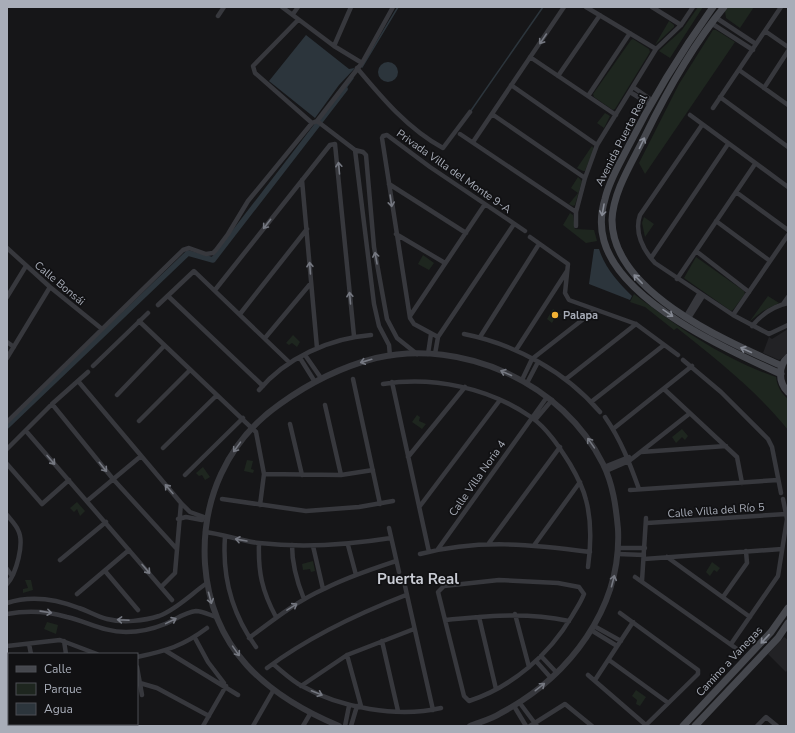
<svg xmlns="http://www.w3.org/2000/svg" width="795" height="733" font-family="'Nunito Sans',sans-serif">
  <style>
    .built { fill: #222225 }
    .green { fill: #1e261f }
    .water { fill: #2c353c }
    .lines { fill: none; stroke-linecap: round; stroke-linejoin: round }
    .stream { stroke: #2c353c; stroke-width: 1.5 }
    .canal { stroke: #2c353c; stroke-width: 5.5 }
    .minor { stroke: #37383d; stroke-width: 4.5 }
    .tertiary { stroke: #37383d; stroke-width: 6 }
    .secondary { stroke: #45474d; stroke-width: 7 }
    .oneway { stroke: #757881 }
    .oneway2 { stroke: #858993 }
    .poi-dot { fill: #f2b134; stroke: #111113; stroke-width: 1.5 }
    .labels { text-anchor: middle; stroke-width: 3.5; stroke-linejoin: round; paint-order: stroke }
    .street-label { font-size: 11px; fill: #a8adb8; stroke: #111113 }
    .poi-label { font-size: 11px; font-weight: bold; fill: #a8adb8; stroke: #111113; text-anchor: start }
    .district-label { font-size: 15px; font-weight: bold; fill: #c9ccd4; stroke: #111113 }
  </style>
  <rect width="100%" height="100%" fill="#161618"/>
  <path class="built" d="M788,329V352L782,358L779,360L763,353L769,337L772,339Z
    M784,637L788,640V669L786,672L768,654Z"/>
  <path class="green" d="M698,7H703L670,58L659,51L682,30Z
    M729,7H754L740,28L726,18L725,11Z
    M669,21L674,25V27L655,45Z
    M713,30H716L735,42L645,174L639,163L679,84Z
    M633,39L649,49L650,52L615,109L613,110L594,97L593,94L631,40Z
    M605,113L610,116L604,128L597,123Z
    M592,146L594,149L585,171H583L577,168Z
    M578,177L582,181L575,205L573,206L569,204L578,193L571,188Z
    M570,213L573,215L575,229L594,230L597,241L586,243L563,225Z
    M644,217L654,224L645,237L642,223Z
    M423,255L434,263L429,270L418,264Z
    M696,257L744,291L745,294L733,310L731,311L684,278Z
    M634,294C678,327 723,359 776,377C777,386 781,393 788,399V430C757,391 716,359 677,328L674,330L645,307L630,302Z
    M768,296L779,303L763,311L750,321Z
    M553,309L561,314L559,318L556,316L552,323L547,319Z
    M293,335L300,342L297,347L292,343L289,345L286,343Z
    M417,415L420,417L419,421L426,424L422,429L412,422Z
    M682,429L688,436L685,440L682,437L676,443L672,437Z
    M247,460L253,461L251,469L254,470L253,473L244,471Z
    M203,467L210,477L205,480L202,475L199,476L196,473Z
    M77,502L85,511L80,516L77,509L74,512L70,508Z
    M313,561L315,571L311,572L310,569L303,570L302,564Z
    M712,562L720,568L717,572L714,570L710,576L706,572Z
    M25,580H31L33,590L23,593V589L28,588Z
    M47,622L58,625L56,634L44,629Z
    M636,690L646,697L640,706L636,704L637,700L632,696Z"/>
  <path class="water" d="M306,35L349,69L355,68L339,85L315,118L269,81Z
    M378 72a10 10 0 1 1 20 0a10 10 0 1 1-20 0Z
    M594,249H599C605,268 618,282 632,296L630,300L589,284Z"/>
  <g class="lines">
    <path class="stream" d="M362,67L398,7
      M345,89L353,78
      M470,112L543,7"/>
    <path class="canal" d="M7,426L188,253L213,260L345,89"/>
    <path class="minor" d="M282,7L334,46L362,63
      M586,7L656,49
      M652,7L681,25
      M293,14L298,7
      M218,16L224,7
      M715,17L756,44
      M298,20L253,66L255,73L312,123
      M711,23L753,50
      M765,31L788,47
      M334,46L351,7
      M530,57L616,115
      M357,68C382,98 408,129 443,148L470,112
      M739,70L788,105
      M558,76L600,15
      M511,85L597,145
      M633,87L653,101
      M764,88L788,51
      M630,92L651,105
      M588,96L630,33
      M720,97L788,147
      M713,108L781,7
      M492,114L585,178
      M690,115L788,187
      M317,121L355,150L363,152L366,155L374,247L387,319L397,338L417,354
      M702,125L640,215C634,232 643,250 655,263L733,315L769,334L788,325
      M460,134L576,212
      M473,142L564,7
      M355,150L374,304L379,326L389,345L390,356
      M302,180L317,348
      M389,184L466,233
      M736,192L788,230
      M716,221L770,261
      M576,226V212L585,178L597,145L656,49L681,25L693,7
      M396,234L445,263
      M530,237L568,264L565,293L569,300L636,324L678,355
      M7,248L50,287L102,329
      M696,251L749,292
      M651,258L728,144
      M677,279L755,164
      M215,290L330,145L335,144L354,336
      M168,296L263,386
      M7,297L26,266
      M783,304L788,297
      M158,305L194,271L290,363
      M240,314L307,229
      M733,315L788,235
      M410,316L485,204
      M686,316L699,294
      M689,318L703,296
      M139,321L256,432L264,474L260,505
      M752,326C761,315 774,306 788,303
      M464,334C515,344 566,372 600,412
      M438,337L414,324L410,318L382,138L383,136L387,135L430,167L525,231
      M480,337L539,244
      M265,338L311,283
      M7,342L14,347
      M516,350L567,271
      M428,354L431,334
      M435,354L438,337L514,224
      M305,355L321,378
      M7,358L50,287
      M300,358L315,382
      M683,360L721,392L768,439L772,447L781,493
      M93,366L148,313
      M353,379L380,504
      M566,379L636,324
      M522,380L532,359L595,310
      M78,381L181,503L175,573L161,587
      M392,382L429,552
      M527,383L538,362
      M383,384C434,376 489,388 531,417C547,428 560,448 570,464C577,476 583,487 586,500C592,522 591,545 588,567
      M664,389L737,457L742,483
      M259,390C286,358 330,338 371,335
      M117,395L164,346
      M591,402L664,345
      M52,404L113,479L176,548
      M325,405L341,475
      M605,417C621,440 630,464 639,489
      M535,420L552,400
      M139,421L190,370
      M7,422L183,250L189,248L206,254L213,253L216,250L228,234L248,201L312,123L317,121L362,63L393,7
      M290,424L302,475
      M613,429L692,366
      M26,431L172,600
      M163,448L217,395
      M7,449L52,404L88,372
      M641,452L726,446
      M408,457L465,387
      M7,464L42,504L69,480
      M604,467L629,457
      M606,471L629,461L689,414
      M264,474L341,475L373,470
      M185,475L243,418
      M630,490L778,480
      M222,499L306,511L359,507L393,501
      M87,501L141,456
      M181,503L190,512L207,518
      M420,506L500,400
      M7,515C11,520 16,525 18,530C25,543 16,574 7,584
      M178,519L186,517L202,520
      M647,523L786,514
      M389,528L399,572
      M205,532C223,534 241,541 259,543C304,548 347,545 391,538
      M225,537C222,578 232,614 256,647
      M259,543C258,572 262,591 276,617
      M489,543L560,447
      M535,544L580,482
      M292,545C292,565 297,582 304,599
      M348,545L356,575
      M313,546L323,589
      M618,548H645
      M438,549L547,397
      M420,554C478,539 531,544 590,552
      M618,554L644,555
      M667,557L750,617
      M644,559L782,549
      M60,560L106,522
      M7,569L12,576
      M105,571L138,610
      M635,577L737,649
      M499,580L558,583L579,587L584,594C581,602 576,609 572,616C549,655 512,687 469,701L464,696L438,592L444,586Z
      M642,581L646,518
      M405,586L433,710
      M77,594L129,550
      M723,597L747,563L746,551
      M7,603C31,595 56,599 79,608C88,611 98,617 107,619C123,623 144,621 159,616C177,609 191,594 207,583
      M620,613L698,670V674L646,725
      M7,614C28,610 47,611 67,617C88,622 104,632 126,632C139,632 153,629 165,624C175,620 185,612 196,611C202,611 210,615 216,617
      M515,614L529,667
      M479,617L496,689
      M445,620C489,616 524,612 569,621
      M594,626L621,641
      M591,630L617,646
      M195,638L208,662L224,683
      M249,638C273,620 297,601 324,589C347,577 372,569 396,561
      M64,641L66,654
      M382,641L398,711
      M29,644L31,654
      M731,644L778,576L787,519L783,499
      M7,646L60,640L97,654
      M166,651L238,695
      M347,655L361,706
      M541,656L557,673
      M137,657C166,651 183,646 207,628
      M609,660L667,702
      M536,661L551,678
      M273,664C282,671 292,681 302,686C340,708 398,718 441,708
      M137,667L142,695
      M267,668C310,636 357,614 406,595
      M588,675L647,726
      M595,680L633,622
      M140,683L157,688L209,716
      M301,686L347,655L414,629
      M519,702L537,726
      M514,706L526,726
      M203,726L226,686
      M253,726L273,691
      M303,726L310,714
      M345,726L349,706
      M351,726L357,706
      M530,726L565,704L592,726
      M757,726L766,717L777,726"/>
    <path class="tertiary" d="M54,726H74
      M339,726C265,695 211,648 205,564C201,500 227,441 280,404C309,383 341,367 376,358C463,338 563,383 603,464C613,484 616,507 618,529C622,608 569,677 501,713C492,719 480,722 470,726"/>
    <path class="secondary" d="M713,7C681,52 652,99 627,149C619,165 609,181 605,199C601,212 600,227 604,241C621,302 727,350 781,374
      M724,7C692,46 667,91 645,136C633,161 613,191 612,220C612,292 726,341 782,366
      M788,357C778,366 778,382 788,392
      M683,726L771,632L788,608
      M695,726L778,638L788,623"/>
  </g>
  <defs><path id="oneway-shaft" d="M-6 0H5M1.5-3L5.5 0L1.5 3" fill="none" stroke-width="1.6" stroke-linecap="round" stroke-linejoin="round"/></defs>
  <g class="oneway">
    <use href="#oneway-shaft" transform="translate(543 39) rotate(124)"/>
    <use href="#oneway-shaft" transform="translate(339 168) rotate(-95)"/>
    <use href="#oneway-shaft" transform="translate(391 201) rotate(82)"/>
    <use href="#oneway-shaft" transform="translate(267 224) rotate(128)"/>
    <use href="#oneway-shaft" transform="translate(376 258) rotate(-100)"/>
    <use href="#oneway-shaft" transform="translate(310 268) rotate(-94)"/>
    <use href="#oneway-shaft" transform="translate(350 298) rotate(-95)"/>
    <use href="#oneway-shaft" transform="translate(366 361) rotate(164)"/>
    <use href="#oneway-shaft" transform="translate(506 373) rotate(-156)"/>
    <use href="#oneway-shaft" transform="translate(591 443) rotate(-125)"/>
    <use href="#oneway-shaft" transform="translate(237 447) rotate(126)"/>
    <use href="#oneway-shaft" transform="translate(51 460) rotate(49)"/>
    <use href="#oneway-shaft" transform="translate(103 467) rotate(51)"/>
    <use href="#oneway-shaft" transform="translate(169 489) rotate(-131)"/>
    <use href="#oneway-shaft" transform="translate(241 540) rotate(-170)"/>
    <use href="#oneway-shaft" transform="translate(146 569) rotate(49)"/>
    <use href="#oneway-shaft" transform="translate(613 581) rotate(-75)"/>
    <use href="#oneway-shaft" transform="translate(210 598) rotate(75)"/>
    <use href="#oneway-shaft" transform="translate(292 607) rotate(-32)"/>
    <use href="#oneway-shaft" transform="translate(46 612) rotate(8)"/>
    <use href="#oneway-shaft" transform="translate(123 620) rotate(-177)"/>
    <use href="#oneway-shaft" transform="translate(171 621) rotate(-26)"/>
    <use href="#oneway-shaft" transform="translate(236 651) rotate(55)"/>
    <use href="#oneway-shaft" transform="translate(540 687) rotate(-38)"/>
    <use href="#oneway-shaft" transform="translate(317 693) rotate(22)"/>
  </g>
  <g class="oneway2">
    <use href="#oneway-shaft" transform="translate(642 143) rotate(-64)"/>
    <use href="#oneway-shaft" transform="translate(603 210) rotate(100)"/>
    <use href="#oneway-shaft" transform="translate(638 279) rotate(-134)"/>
    <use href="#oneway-shaft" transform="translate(668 313) rotate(35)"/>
    <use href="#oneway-shaft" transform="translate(746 350) rotate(-156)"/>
    <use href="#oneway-shaft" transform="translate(765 639) rotate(133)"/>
  </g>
  <circle class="poi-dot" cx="555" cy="315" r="4"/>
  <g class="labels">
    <g class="street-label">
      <text transform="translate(621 140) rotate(-63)" y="4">Avenida Puerta Real</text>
      <text transform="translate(454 171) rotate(35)" y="4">Privada Villa del Monte 9-A</text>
      <text transform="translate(60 283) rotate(40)" y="4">Calle Bonsái</text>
      <text transform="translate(477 478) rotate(-55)" y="4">Calle Villa Noria 4</text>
      <text transform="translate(716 510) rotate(-4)" y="4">Calle Villa del Río 5</text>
      <text transform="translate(729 661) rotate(-47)" y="4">Camino a Vanegas</text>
    </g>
    <g class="poi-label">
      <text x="563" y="319">Palapa</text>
    </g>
    <g class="district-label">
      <text x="418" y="584">Puerta Real</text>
    </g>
  </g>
  <rect width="795" height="733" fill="none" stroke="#a8adb8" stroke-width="16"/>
  <rect x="8" y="653" width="130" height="72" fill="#111113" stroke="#4d4f55"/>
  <rect x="16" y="666" width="20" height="6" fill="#45474d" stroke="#4d4f55"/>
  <text x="44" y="673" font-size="12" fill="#a8adb8">Calle</text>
  <rect x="16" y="683" width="20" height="12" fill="#1e261f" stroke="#4d4f55"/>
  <text x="44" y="693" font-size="12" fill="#a8adb8">Parque</text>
  <rect x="16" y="703" width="20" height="12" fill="#2c353c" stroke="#4d4f55"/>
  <text x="44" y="713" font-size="12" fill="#a8adb8">Agua</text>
</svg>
